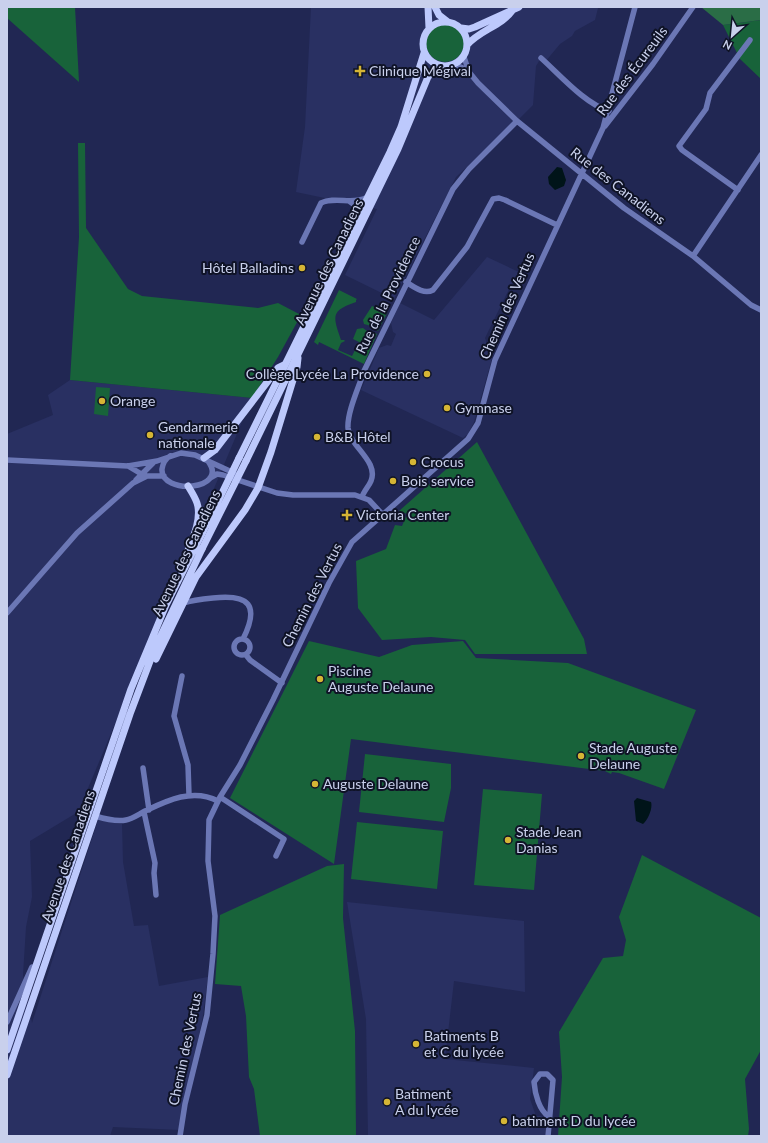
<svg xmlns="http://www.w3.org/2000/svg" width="768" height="1143" font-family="Lato,sans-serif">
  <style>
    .built { fill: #293062 }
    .green { fill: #18633a }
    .forest { fill: #2a6d46 }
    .water { fill: #001419 }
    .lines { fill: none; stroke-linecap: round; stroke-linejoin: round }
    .minor { stroke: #6b77b5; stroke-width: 5.5 }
    .major { stroke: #bdc9fc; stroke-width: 7 }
    .major-bridge { stroke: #bdc9fc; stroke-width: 7 }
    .poi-dot { fill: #d5b535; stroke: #0f1326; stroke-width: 1.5 }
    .labels { text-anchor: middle; stroke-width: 4; stroke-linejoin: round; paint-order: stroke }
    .poi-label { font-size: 14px; fill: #c9d0ec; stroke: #0f1326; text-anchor: start }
    .street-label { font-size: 14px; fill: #c9d0ec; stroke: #0f1326 }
  </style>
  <rect width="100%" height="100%" fill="#212753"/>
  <path class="built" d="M311,7H601L598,8L595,20L575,31L572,36L560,44L545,62L541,58L536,66L533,105L517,121L456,177L394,299L345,275L377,209L296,192L305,127Z
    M487,257L521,273L514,284L512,283L485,338L487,344L495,348L474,422L468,434L463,438L361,390L379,348L387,345L391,346L396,334L393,332L391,323L400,303L434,320Z
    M70,380L252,398L78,812L30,841L32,897L26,927L23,975L32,1023L98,820L122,824L123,862L134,926L148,925L159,986L208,977L203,1016L180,1130L113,1127L110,1136H7V434L53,415L48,395Z
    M347,902L524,921L525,992L454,981L445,1059L534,1068L530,1099L536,1116H541L545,1120V1136H368L366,1019Z"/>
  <path class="green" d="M7,7H75L79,82L7,18Z
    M761,20V79L740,59L723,25Z
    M426 43a19 19 0 1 1 38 0a19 19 0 1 1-38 0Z
    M78,143H85L86,228L128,289L142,296L258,308L278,303L301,315L278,357L252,398L70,380L79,237Z
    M339,290L357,299L356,300V302C330,311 333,316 341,340H344L345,341L341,343L338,350L352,356L359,342L353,339L357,329L363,328L371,334L373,332L377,334L364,364L319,342L318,345L314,342Z
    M372,306L387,313L378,331L374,329L375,327L364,324L363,320Z
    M96,387L110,388L108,416L94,414Z
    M477,442L584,639L587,654H475L465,640L431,637L382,640L358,608L356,561L386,549L395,525L402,526L407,514L399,511Z
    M309,641L379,657L412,645L463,641L476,658L568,663L696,710L664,789L619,773L612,772L611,774L605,771L351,739L334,864L230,798Z
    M365,754L451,764V788L444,822L359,812Z
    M483,789L542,794L534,890L474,885Z
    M357,822L443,831L437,889L351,879Z
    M642,855L761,918V1050L745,1079L749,1129L748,1136H558L562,1077L559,1032L603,958L623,956L626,940L619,917Z
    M344,864L343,918L355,1031L356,1136H260L254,1089L249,1077L246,1016L241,986L215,984L220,915L327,866Z"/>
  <path class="forest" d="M701,7H761V20L723,25Z"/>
  <path class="water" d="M557,167L562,168L566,180L564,186L555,190L549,184L548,177Z
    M637,798L651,802C653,808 648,820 643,824L636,821L634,801Z"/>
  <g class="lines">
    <path class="minor" d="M464,57L469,72L478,83L517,121L624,208L693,256L751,305L761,310
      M541,58C559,74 585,104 609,111
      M454,64L469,71
      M605,126L653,64L693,7
      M738,190L682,150L679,146L706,109L710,93L750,40
      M349,201L356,206L359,215
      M302,242L321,203C335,196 352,205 366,198
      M693,256L761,155
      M406,282C414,287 424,295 433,290L467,247L493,199L499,198L505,200L557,225
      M7,460L128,466L157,461L181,453L195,455L208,461C230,491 160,495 162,469C163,463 165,459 170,456
      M208,461L234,473
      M128,466L143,475
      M210,478L217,474L223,475L277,493L293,495H355L369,500L383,515
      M136,480L154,462
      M362,497C364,491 369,486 371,481C379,461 350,447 348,428C347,412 359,387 364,371L453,189L469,169L517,121
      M183,603C193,600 203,599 213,598C249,594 260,605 243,639
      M7,613L77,533L133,483L147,476H164
      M234 647a8 8 0 1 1 16 0a8 8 0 1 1-16 0Z
      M246,655L250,660L282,683
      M182,676L174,716L188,765L189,795
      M143,768L149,810
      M220,797L284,839L276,856
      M144,812L155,863L154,873L156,895
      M95,816C105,819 116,822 126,820C132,819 139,814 145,811C168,800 193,788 218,801
      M7,1022L32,967
      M180,1136L185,1104L207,1015L213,954L215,916L208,861L209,820L220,797L240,765L273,700L329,583L352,542L468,439L478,423L495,360L603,128L635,7
      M548,1136L553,1080L547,1074H540L534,1082C535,1094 539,1110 549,1117"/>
    <path class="major" d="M428,7L429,28
      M435,7L439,15L448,22
      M423 44a22 22 0 1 1 44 0a22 22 0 1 1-44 0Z
      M461,28L469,29L475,27L519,7
      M467,45C480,30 501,26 512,11
      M204,458L215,450L278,368L284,365
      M239,458L390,152L401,127L424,53
      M246,461L398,149L428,77L435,68L440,66
      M183,563C189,546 203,521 197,503C195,497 191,491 188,486
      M156,659L196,577L245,510L258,488L271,452L297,367L298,358
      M7,1050L131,689L166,605L207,524
      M7,1075L130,714L155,648L202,549"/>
    <path class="major-bridge" d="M207,524L239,458
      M202,549L246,461"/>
  </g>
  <g class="poi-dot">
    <path d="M358 65h4v4h4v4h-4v4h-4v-4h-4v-4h4z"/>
    <circle cx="302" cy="268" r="4"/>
    <circle cx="427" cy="374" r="4"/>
    <circle cx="102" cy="401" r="4"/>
    <circle cx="447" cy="408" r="4"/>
    <circle cx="150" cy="435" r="4"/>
    <circle cx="317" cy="437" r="4"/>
    <circle cx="413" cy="462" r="4"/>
    <circle cx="393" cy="481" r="4"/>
    <path d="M345 509h4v4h4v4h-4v4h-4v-4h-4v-4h4z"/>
    <circle cx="320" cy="679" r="4"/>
    <circle cx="581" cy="756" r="4"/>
    <circle cx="315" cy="784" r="4"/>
    <circle cx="508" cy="840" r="4"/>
    <circle cx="416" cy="1044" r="4"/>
    <circle cx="387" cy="1102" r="4"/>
    <circle cx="504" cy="1121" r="4"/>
  </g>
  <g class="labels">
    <g class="poi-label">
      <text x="369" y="76">Clinique Mégival</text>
      <text x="294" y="273" text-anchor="end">Hôtel Balladins</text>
      <text x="419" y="379" text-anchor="end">Collège Lycée La Providence</text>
      <text x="110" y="406">Orange</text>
      <text x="455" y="413">Gymnase</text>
      <text x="158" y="432">Gendarmerie<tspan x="158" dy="16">nationale</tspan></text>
      <text x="325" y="442">B&amp;B Hôtel</text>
      <text x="421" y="467">Crocus</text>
      <text x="401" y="486">Bois service</text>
      <text x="356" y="520">Victoria Center</text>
      <text x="328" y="676">Piscine<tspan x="328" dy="16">Auguste Delaune</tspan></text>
      <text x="589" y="753">Stade Auguste<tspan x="589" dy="16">Delaune</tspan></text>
      <text x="323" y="789">Auguste Delaune</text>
      <text x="516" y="837">Stade Jean<tspan x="516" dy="16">Danias</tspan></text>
      <text x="424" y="1041">Batiments B<tspan x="424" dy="16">et C du lycée</tspan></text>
      <text x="395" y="1099">Batiment<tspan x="395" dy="16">A du lycée</tspan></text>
      <text x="512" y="1126">batiment D du lycée</text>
    </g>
    <g class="street-label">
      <text transform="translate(632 71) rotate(-53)" y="5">Rue des Écureuils</text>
      <text transform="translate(618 186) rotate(38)" y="5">Rue des Canadiens</text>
      <text transform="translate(329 262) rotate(-64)" y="5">Avenue des Canadiens</text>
      <text transform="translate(388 295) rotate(-64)" y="5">Rue de la Providence</text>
      <text transform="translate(507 306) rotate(-66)" y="5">Chemin des Vertus</text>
      <text transform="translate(186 553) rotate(-64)" y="5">Avenue des Canadiens</text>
      <text transform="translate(312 595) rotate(-63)" y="5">Chemin des Vertus</text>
      <text transform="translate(68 856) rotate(-71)" y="5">Avenue des Canadiens</text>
      <text transform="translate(185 1049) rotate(-78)" y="5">Chemin des Vertus</text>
    </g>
  </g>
  <rect width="768" height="1143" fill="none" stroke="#c9d0ec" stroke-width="16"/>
  <g transform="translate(732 36) rotate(207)" stroke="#0f1326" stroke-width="3" paint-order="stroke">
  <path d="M0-3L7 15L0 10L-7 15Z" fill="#c9d0ec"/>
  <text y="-6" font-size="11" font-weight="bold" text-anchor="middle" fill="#c9d0ec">N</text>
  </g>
</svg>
